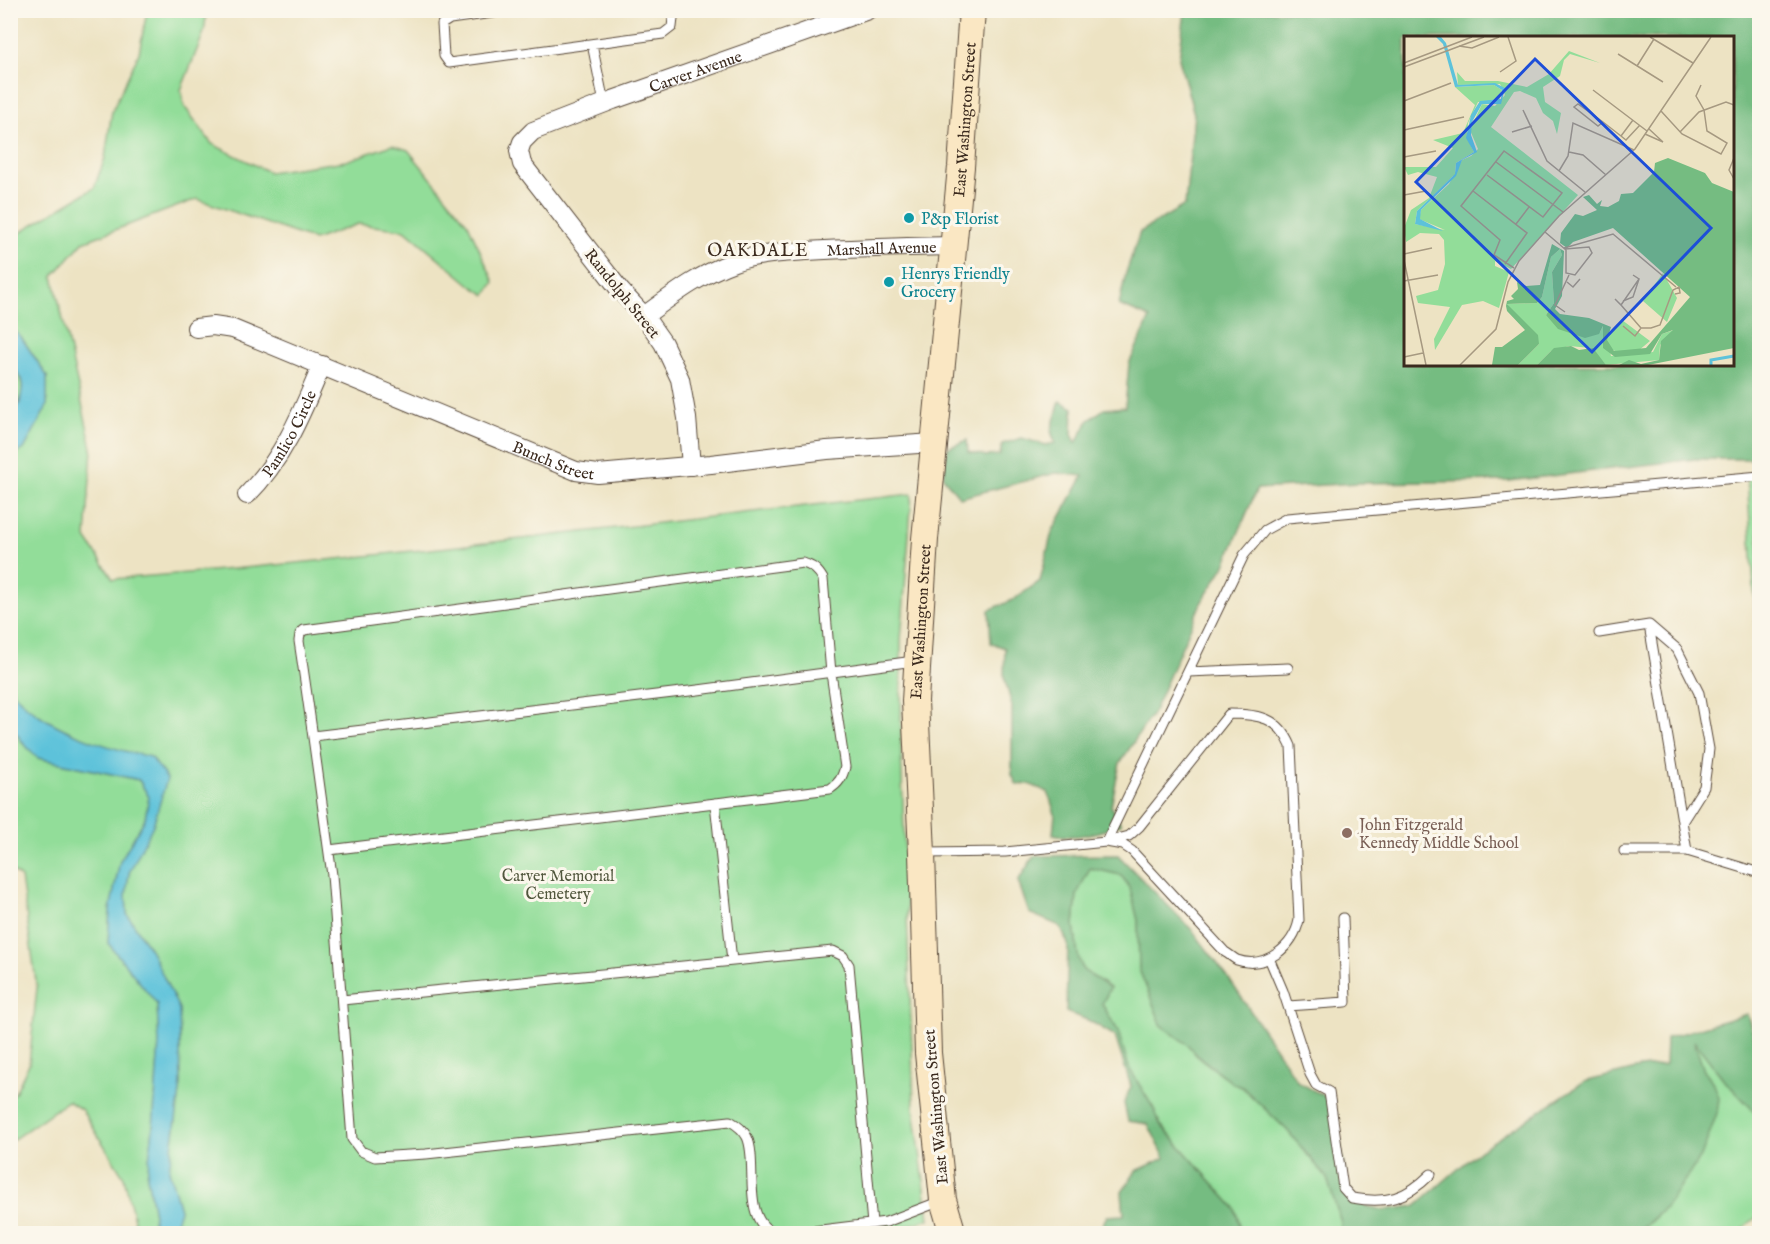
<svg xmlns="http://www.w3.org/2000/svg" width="1770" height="1244" font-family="'IM FELL English',serif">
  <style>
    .green { fill: #92dd99; stroke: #66845c; stroke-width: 1.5 }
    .forest { fill: #75bc81; stroke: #587350; stroke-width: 1.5; fill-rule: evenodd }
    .water { fill: #5dc2da; stroke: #4c767c; stroke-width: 1.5 }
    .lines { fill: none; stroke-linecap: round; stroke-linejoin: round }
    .lane-casing { stroke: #564637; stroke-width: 11 }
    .street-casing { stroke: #564637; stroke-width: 20 }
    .secondary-casing { stroke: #564637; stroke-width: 28 }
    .lane { stroke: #fff; stroke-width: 9 }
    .street { stroke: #fff; stroke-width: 18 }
    .secondary { stroke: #fae7c3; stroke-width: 26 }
    .culture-dot { fill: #0f9aa8; stroke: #fbf7ec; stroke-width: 2 }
    .education-dot { fill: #8d6e63; stroke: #fbf7ec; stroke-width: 2 }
    .labels { text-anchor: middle; stroke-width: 6; stroke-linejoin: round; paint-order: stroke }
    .street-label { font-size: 16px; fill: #3b2a1e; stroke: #fbf7ec }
    .culture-label { font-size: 16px; fill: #0d838f; stroke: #fbf7ec; text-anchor: start }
    .education-label { font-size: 16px; fill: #785e54; stroke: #fbf7ec; text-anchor: start }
    .park-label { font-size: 16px; fill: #51573d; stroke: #fbf7ec }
    .neighbourhood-label { font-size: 18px; letter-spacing: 1.5px; fill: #3b2a1e; stroke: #fbf7ec }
    .inset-river { fill: none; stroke: #5dc2da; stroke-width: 3 }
    .inset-road { fill: none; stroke: #a69981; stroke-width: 1.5 }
    .view { fill: #1d4ed8; fill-opacity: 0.15; stroke: #1d4ed8; stroke-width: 3 }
    .inset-edge { fill: none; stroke: #3b2a1e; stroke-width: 3 }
  </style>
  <rect width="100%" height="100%" fill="#fbf7ec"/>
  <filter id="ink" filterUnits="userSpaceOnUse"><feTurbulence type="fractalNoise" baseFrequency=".0167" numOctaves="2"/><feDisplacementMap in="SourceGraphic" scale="12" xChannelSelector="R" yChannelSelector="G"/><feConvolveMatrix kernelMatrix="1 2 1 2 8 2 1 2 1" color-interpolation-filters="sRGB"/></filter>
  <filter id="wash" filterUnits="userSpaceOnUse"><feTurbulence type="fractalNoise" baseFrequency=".008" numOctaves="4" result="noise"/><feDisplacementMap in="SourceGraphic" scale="24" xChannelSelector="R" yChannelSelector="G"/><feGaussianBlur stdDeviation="1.35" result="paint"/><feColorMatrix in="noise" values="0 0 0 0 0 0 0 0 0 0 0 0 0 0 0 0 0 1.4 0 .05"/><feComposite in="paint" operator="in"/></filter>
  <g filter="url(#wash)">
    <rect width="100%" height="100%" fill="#ede3c3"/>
    <path class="green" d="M207,10L204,32L181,90L184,106L212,144L269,172L346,161L392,145L408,150L468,224L494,282L486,295L473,287L405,230L358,224L314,240L197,199L83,242L53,276L92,448L86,538L113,579C380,559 646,523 912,494L901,640V749L914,1108L929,1219L881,1234L172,1233L180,1210L169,1170L181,1084L179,1009L151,951L127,914L126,895L129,873L153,825L167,779L151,757C108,749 37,726 11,689L10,457L24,449L47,406V376L23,340L11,326V241L25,229L94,188L105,158L112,111L139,53L147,11Z
      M11,360C23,383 29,392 11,414Z
      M1759,474V670L1747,475Z
      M10,726L24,744L38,758L139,780L149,797L145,819L120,862L110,910L108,943L157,1004L159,1043L153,1129L147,1176L154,1214L152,1233H137L124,1177L82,1110L68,1101L11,1141V1096L15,1093L29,1064L37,988L21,878L11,870Z
      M1090,868L1121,875L1130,888L1138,920L1139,969L1162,1026L1187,1044L1197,1056L1234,1084L1242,1087L1287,1130L1327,1178L1341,1222V1233H1239V1222L1234,1207L1160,1124L1154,1109L1129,1068L1118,1031L1102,1004L1110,988L1083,970L1078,956L1074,925L1077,894Z
      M1693,1039L1725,1081L1759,1116V1215L1747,1225L1741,1233L1637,1234L1665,1208L1714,1084L1704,1071Z"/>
    <path class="forest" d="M1185,11H1759V459H1695L1509,481L1358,483L1257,489L1224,567L1201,603L1154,711L1120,763L1111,806L1121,824C1099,833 1076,840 1053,834L1055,814L1048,792L1029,784L1017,785L1012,775V706L1004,677L1005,648L991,643L989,610L1013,600L1040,581L1052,532L1083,476L1056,473L960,498L943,477L948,448L967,440L968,452L986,456L1000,455L1002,444L1022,438L1045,445L1055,443L1051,431L1060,401L1073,408L1072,434L1076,443L1088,421L1104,409L1125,407L1129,364L1150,318L1119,305L1126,273L1140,232L1185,205L1194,114L1179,59ZM1406,38H1732V364H1406Z
      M1118,855L1193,931L1229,979L1298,1082L1333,1101L1348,1190L1365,1206L1384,1210L1415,1206L1480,1150L1584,1082L1640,1068L1665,1065L1666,1038L1747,1014L1759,1052V1116L1725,1081L1694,1041L1704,1071L1714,1084L1719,1098L1717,1113L1701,1157L1665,1208L1637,1233H1341V1222L1327,1178L1287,1130L1242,1087L1234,1084L1197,1055L1187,1044L1162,1026L1139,969L1138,920L1130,888L1121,875L1090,868L1077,894L1074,925L1078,956L1083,970L1110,988L1102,1004L1118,1031L1129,1068L1154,1109L1160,1124L1234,1207L1239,1222V1233H1098L1107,1216L1124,1215L1122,1192L1136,1171L1165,1158L1148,1124L1128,1121L1124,1103L1131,1086L1115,1036L1090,1021L1066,1012L1068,944L1060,926L1029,913L1018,881L1034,856Z"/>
    <path class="water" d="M10,326L23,340L47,376V406L24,449L11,457V414L20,403L23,383L11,360Z
      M11,689C37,726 108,749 151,757L167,779L153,825L129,873L126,895L127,914L151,951L179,1009L181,1084L169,1170L180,1210L172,1233H152L154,1214L147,1176L153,1129L159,1043L157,1004L108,943L110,910L120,861L145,819L149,797L139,780L38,758L24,744L11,726Z"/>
  </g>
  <g filter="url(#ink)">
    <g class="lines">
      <g class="lane-casing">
        <path id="lane" d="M514,10L450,19L442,24L444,56L449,63L663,34L672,27L674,10
          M592,44L604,103
          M1649,625L1677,649L1699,693L1709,749L1704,787L1682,822
          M1599,633L1649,625L1687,851H1624
          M1188,672L1288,668
          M313,736L698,690L914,661
          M715,803L732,961
          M1106,842L1244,555L1265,530L1287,518L1760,476
          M329,850L830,789C839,783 842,778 845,767L831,673L823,579C818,570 813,566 803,563L304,630L300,634L299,641C311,719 321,797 332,875L352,1139L361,1151L375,1157L426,1154L730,1121C737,1125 743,1129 747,1137C759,1162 739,1225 778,1234
          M1687,851L1760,873
          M925,853L1005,852L1106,842L1123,845L1132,851L1225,952C1229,954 1233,958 1237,960C1266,970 1294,946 1299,920L1291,746C1279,717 1258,714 1229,714L1139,827L1129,836L1106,842
          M1269,958L1283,991L1310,1074L1316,1085L1329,1092L1343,1188L1352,1198C1386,1204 1406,1199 1431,1174
          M342,1000L833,951L843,956L849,965L872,1224
          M1288,1006L1346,1002L1343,918
          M789,1234L886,1222L941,1201"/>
      </g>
      <g class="street-casing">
        <g id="street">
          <path id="s1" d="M644,316C673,295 700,274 734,262C757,254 783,253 807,251C856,248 904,247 953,246"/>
          <path id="s2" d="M196,328L213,326L233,329L576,471L598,474L711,464L827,450L934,443"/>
          <path id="s3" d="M691,466L687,418L680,379L663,343L644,316L620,290L522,164L519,151L522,142L533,131L613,100L868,10"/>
          <path id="s4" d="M247,495C284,458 302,412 322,365"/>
        </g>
      </g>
      <g class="secondary-casing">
        <g id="secondary">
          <path id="s5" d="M953,1234L943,1200L928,1053L922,853L915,701L925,539L961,167L972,10"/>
        </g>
      </g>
      <use href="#lane" class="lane"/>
      <use href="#street" class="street"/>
      <use href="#secondary" class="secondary"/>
    </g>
  </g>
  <g class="culture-dot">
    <circle cx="909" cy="218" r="6"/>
    <circle cx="889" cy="282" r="6"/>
  </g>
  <circle class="education-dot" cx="1347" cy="833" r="6"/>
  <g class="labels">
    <g class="street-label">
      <text dy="6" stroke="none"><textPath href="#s3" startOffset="567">Carver Avenue</textPath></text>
      <text dy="6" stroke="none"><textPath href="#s5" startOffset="1119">East Washington Street</textPath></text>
      <text dy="6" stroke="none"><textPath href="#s1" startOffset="254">Marshall Avenue</textPath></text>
      <text transform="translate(623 293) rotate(51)" y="6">Randolph Street</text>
      <text dy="6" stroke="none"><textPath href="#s4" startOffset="75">Pamlico Circle</textPath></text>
      <text dy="6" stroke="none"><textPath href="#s2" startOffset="384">Bunch Street</textPath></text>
      <text dy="6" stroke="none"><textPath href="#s5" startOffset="615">East Washington Street</textPath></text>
      <text transform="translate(935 1107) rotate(-95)" y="6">East Washington Street</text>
    </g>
    <g class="culture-label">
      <text x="921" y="224">P&amp;p Florist</text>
      <text x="901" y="279">Henrys Friendly<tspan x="901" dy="18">Grocery</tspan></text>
    </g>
    <g class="education-label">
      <text x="1359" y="830">John Fitzgerald<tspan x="1359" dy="18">Kennedy Middle School</tspan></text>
    </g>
    <g class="park-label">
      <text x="558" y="881">Carver Memorial<tspan x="558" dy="18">Cemetery</tspan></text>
    </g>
    <g class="neighbourhood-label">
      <text x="758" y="256">OAKDALE</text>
    </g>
  </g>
  <g transform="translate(1404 36)">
    <rect width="330" height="330" fill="#ede3c3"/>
    <path d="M165,15L196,27L166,18L160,24L156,40L139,51L141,66L157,77L153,98L149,85L139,77L132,62L116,55L110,56L87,91L174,159L107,233L91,225V230L105,236L95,272L79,265L58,269L31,314L30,303L46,271L14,267L12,260L34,254L41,228L40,204L35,198L16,197L2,206L0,192L7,174L25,162L33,141L14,136L4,139L0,131H32L49,112L29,104L59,97L71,69L51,51L90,49L98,54L95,65L74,66L64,87L63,102L70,116L52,127L51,138L13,175L11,188L41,194L15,183L17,174L45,148L58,124L67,120L74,113L66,94L78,68L91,70L101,59L96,48L54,49L53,36L61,45H94L123,51L145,38ZM156,213L158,219L148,236L150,267L142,279L196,296L200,288L207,320L249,316L258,298L270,294L256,309L255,324L202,329L187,312L165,310L147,315L133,329H114L135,308L103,268L133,267L138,261L147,221ZM259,237L273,262L263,286L239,265ZM218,284L246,305L234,315L213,316L203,311L202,303Z" fill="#92dd99"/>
    <path d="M264,122L301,137L308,147L330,156V312L244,329H215L225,324L237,328L255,324L257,305L269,294L258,298L246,318L211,321L199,312V290L195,298L181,302L154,293L142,279L150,267L148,236L158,219L156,213L147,221L138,261L133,267L103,268L134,299L135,308L114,329H88L91,311H98L121,294L103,275L102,270L103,265L110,263L107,260L114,253L113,246L122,250L136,249L148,208L160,215L158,260L151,273L156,278L185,282L207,291L203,304L210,315L242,312L286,261L209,192L169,206L163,212L156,207L157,197L171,178L179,180L193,174L179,161L185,159L193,168L198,164L196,170L204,171L215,165L217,158L229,157L250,136L251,127ZM167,310L175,314L189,312L202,329H133L150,312Z" fill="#75bc81"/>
    <path d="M26,1H37L42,7L54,49L91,47L101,52L97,68H78L68,86L67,99L73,116L58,124L52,140L17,174L16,183L39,195L11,188L13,175L51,138L52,127L70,116L62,102L67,79L76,65L97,63L98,54L90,49L51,51L39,8L32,1Z" fill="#5dc2da"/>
    <path class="inset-river" d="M307,329V324L330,320"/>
    <path class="inset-road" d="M246,1L289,27M55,10L68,12L95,1M214,18L259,46M0,27L68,1M233,30L250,3M0,31L80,1M96,36L112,25L104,1M189,54L243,95M0,65L47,47M119,74L143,125L181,156M257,75L278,98L317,118L323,107L303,95L300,74L292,60L297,49M199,86L194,90L170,71L174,68L199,86L217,100L222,104L236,89M0,94L60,81M108,96L128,90M276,96L295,76L322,66L330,69M241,98L259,106L245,93M217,100L229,84M165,116L179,119L202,139M0,121L32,115M330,122L325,134L330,143M92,126L159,176M155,135L164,120L169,87L230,114M83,139L139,181L158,157L100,115L57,170L96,204L90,219L110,232M69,155L123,197L101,228M0,159L22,155M112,188L125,171M141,196L162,214V237L171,239L188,217L185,211L161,213M160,212L209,198L272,251M0,218L28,212M0,224L22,329M0,245L34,239M163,246L169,251L176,243M211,263L217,269L235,243L229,239M219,265L229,261L235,243M217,269L237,292H247L256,289L269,254L275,251L276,257L271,258M161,276L151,269L165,239M219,290L231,300L237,292M0,321L19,317M56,329L92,293L104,246L115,225L155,180L231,113L307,1"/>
    <path class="view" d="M131,23L307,192L188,316L12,146Z"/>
    <rect width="330" height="330" class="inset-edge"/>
  </g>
  <rect width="1770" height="1244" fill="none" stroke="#fbf7ec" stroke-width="36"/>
</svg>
